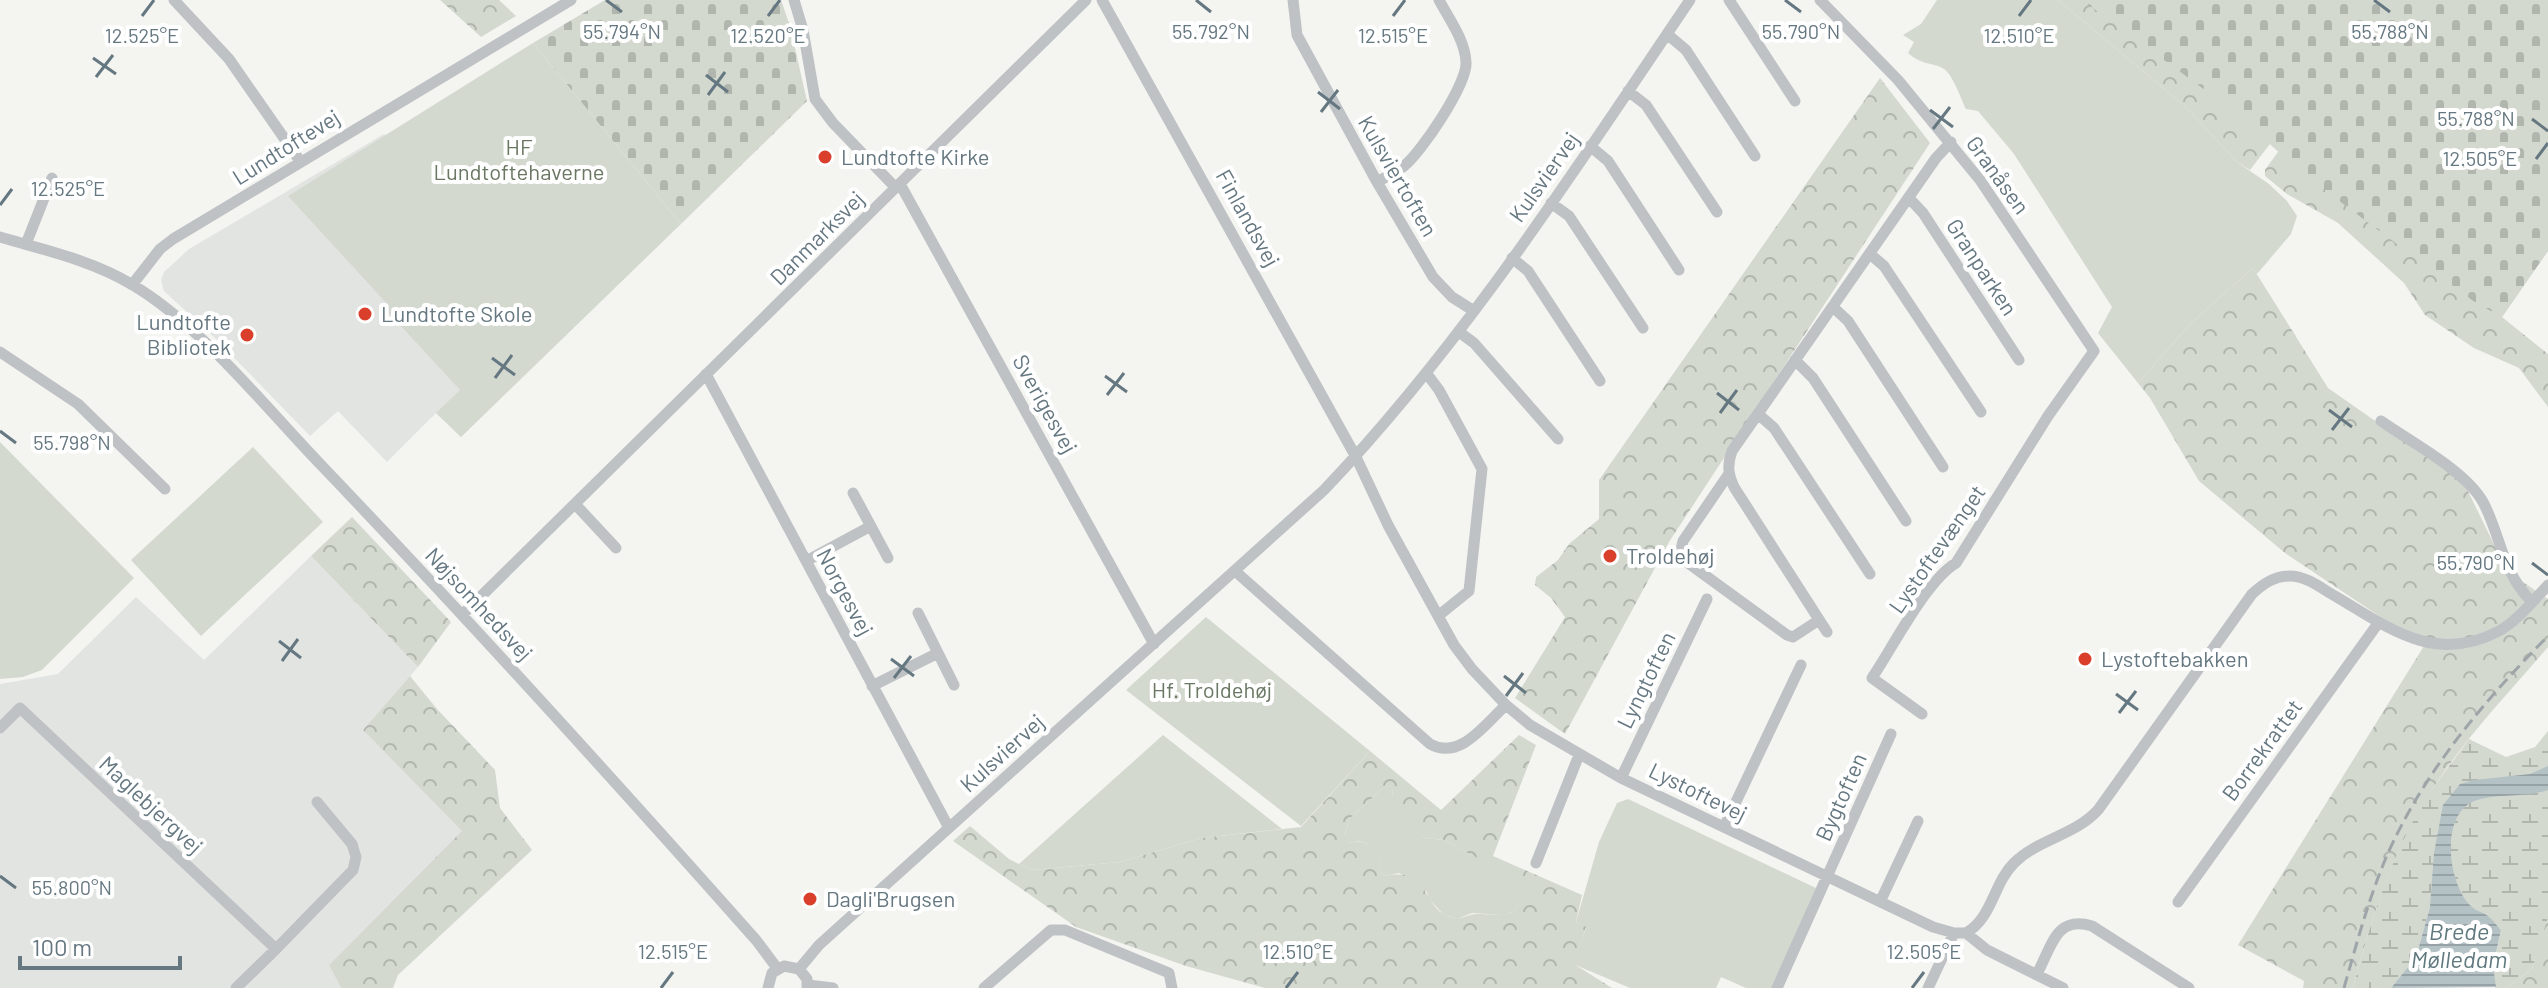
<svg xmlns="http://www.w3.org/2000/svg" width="2548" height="988" font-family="Barlow,sans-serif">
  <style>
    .built { fill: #e2e4e2 }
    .green { fill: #d4d9d0 }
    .forest { fill: url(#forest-crowns); fill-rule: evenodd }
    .wetland { fill: url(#wetland-marsh) }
    .cemetery { fill: url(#cemetery-stones) }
    .water { fill: url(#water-rules) }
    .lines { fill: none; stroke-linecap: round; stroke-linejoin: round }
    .minor { stroke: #bec2c5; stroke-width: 11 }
    .rail { stroke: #9da5a9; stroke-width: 3; stroke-dasharray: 12 6; stroke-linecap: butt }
    .ticks { fill: none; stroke: #657780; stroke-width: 3 }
    .poi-dot { fill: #da3f2b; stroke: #fff; stroke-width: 3 }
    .labels { text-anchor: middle; stroke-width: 8; stroke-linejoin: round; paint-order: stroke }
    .street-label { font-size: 22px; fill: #657780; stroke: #fff }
    .park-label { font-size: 22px; fill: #6a7863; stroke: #fff }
    .poi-label { font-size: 22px; fill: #657780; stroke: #fff; text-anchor: start }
    .water-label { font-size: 24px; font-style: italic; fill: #60797e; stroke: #fff }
    .ticks-label { font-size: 20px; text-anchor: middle; fill: #657780; stroke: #fff; stroke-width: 8; stroke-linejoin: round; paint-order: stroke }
  </style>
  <defs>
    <pattern id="forest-crowns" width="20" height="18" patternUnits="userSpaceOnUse" patternTransform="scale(2)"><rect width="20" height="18" fill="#d4d9d0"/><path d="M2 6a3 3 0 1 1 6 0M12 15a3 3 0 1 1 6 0" fill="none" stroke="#b0b5ae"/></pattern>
    <pattern id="wetland-marsh" width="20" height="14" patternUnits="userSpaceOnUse" patternTransform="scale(2)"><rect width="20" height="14" fill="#d4d9d0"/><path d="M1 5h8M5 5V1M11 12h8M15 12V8" fill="none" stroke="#b0b5ae"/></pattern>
    <pattern id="cemetery-stones" width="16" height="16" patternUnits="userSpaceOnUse" patternTransform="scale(2)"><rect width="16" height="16" fill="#d4d9d0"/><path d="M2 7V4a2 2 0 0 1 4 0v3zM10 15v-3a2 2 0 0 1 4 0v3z" fill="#b0b5ae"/></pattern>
    <pattern id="water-rules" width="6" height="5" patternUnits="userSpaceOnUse" patternTransform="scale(2)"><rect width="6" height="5" fill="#b4c2c5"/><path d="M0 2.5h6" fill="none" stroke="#96a2a5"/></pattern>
  </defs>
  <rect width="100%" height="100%" fill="#f4f4f1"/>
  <path class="built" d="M384,134L561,339L461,437L436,413L387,462L338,411L310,436L215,338L164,291L161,280L164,272L189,249Z
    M311,556L418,667L363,730L463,831L329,965L341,988H0V684L58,674L136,597L204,660Z"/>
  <path class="green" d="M1937,0H2058L2187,108L2237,162L2269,184L2287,201L2297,216L2291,234L2257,274L2253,268L2191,323L2138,383L2098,333L2112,307L2014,154L1978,111L1966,109C1961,99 1953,75 1944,69C1933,62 1923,66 1908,53L1914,42L1903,35L1921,24Z
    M533,43L681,224L461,437L436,413L460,390L387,311L389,306L288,196Z
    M0,442L134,578L42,670L23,677L0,679Z
    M253,447L323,522L201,636L131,560Z
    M1206,617L1370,751L1301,826L1126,690Z
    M1163,735L1282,829L1201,838L1120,862L1031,870L1019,864Z
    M1386,785L1393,788L1391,811L1425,838L1444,840L1530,886L1513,912L1502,915L1472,913L1457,919L1444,915L1428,898L1427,892L1399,873L1385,876L1380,872C1382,853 1369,836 1349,843L1345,835L1349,819Z
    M1628,799L1816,888L1772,988H1746L1721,977L1716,988H1630L1573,964L1586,928L1576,922L1599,842L1617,803Z"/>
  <path class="forest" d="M440,0H499L516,16L481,37Z
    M2058,0H2258L2273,140L2250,170L2237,162L2187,108Z
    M1880,78L1930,143L1669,542L1565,734L1515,698L1565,617L1551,598L1535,585L1536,577L1558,560L1569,544L1599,519V480Z
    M2283,145L2548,251L2502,317L2548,354V407L2519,368L2474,348L2425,315L2404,283L2338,223L2287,194L2265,176V170Z
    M2253,268L2328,388L2464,483L2507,571L2548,599V647C2507,695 2462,741 2429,795C2391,854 2371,921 2353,988H2303L2304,981L2238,945L2424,646L2285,553L2199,481L2150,398L2138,383L2191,323Z
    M352,517L451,622L418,667L311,556Z
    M410,676L437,709L495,770L500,808L532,850L398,975L393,988H341L329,965L462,831L363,730Z
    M1519,735L1536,745L1493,856L1582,895L1576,922L1586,927L1574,964L1612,988H1265L1186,966L1076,927L953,841L970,826L1009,859L1031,870L1120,862L1201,838L1301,827L1370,751L1441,810ZM1386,785L1393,789L1390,811L1425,838L1444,840L1529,886L1513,912C1500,916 1490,914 1476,914C1468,914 1461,920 1453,918C1419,909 1433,866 1385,876L1380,872C1382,852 1370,837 1349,843L1345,834L1349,819Z
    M2548,913V988H2506L2532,969Z"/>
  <path class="wetland" d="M2548,731V917L2532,969L2506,988H2495L2493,966L2501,930C2475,902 2466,906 2430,907L2416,957L2391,988H2353C2371,921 2391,853 2429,794C2442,775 2456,757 2469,739L2506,757L2535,747Z"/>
  <path class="cemetery" d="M605,0H781L790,26L807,101L681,224L533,43Z
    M2082,0H2548V251L2502,317L2476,303L2299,171L2235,112Z"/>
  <path class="water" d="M2548,766V790C2524,798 2495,793 2474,801C2439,816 2448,886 2472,907C2476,911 2483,912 2488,916C2493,920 2497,926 2501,930L2493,966L2496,987L2391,988L2416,957L2430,907L2434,853L2443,805L2460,784L2474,780L2530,774Z"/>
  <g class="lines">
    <path class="minor" d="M174,0L229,59L300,161
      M794,0L803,30L815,99L833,123L896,188
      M1102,0L1356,457L1388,525L1454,645L1472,669L1506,705L1530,725L1621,778L1933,927L1954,933H1966L1987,950L2063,988
      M1293,0L1297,35L1377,182L1433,277L1452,297L1474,311
      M1729,0L1795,101
      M1820,0L1898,80L1980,180L2094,351L2048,416L1956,563C1926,581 1893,647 1872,678L1922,714
      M1667,34L1686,50L1755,156
      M1628,91L1646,105L1717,212
      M1590,146L1608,161L1679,270
      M1377,182C1386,177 1396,172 1404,166C1421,153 1468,83 1466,62C1465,40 1449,19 1439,0
      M900,184L1154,644
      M1909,198L1923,213L2019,360
      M1551,203L1569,216L1643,328
      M0,237C44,250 91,260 131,284C200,324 266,408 323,467C471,622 614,780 756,940L777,968
      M26,244L52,178
      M1870,254L1884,266L1981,412
      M1512,258L1528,271L1600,381
      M132,285L160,249L173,239L571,0
      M1833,307L1848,321L1943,467
      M1459,332L1474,343L1558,439
      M0,352L78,404L165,489
      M1795,360L1813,378L1906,521
      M706,374L949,828
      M1427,374L1439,390L1482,469L1469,591L1438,616
      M1758,414L1774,428L1870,574
      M2381,421C2411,442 2466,471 2483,502C2502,538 2501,571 2532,602
      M1728,475L1683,541L1681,550L1684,560L1787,635L1793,637L1819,620
      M853,493L888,558
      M575,504L616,548
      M806,561L871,526
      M1235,571L1430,744C1460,761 1485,724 1506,705
      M918,613L954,685
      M463,614L1086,0
      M1827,632L1734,487C1728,474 1727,465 1732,451L1936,158L1951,142
      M872,686L938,653
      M0,728L20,708L276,949L236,988
      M1621,778L1707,599
      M1724,827L1801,665
      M1536,863L1579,755
      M1880,902L1918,821
      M2178,902L2379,622
      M1966,933C1993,917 1993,884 2014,863C2038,839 2074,836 2098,810L2252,594C2263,584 2274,576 2290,576C2306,576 2321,588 2335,596C2389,628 2435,665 2499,631C2517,621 2534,600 2548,585
      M276,949L353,870L356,857L352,844L317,802
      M799,969L819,945L1324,490C1465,342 1576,168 1690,0
      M2037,974C2052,946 2056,915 2092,926L2189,988
      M808,985L833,988
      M768,988L772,973L784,966L799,969L807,979V988
      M984,988L1051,930H1065L1169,973L1172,988
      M1777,988L1891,734
      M1928,988L1954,933"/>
    <path class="rail" d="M2344,988C2357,942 2369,897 2388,853C2426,769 2484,701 2548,636"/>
  </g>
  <path class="ticks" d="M606,0L622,12M1196,0L1211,12M1785,0L1801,12M2374,0L2390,12M142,16L154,0M768,16L780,0M1393,16L1405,0M2019,16L2031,0M93,58L116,74M706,75L728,92M96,77L113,55M1318,92L1340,109M708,95L725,72M1930,110L1953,127M1321,112L1338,90M2532,119L2548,131M1933,129L1950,107M2536,159L2548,143M0,205L12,189M492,358L515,375M1105,376L1127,392M495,378L512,355M1717,393L1739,410M1107,395L1124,373M2329,410L2352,427M1720,413L1737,390M2332,430L2349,408M0,431L16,443M2532,563L2548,575M279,641L301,658M891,659L914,676M282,661L298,639M1504,676L1526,693M894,678L911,656M2116,694L2138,710M1506,696L1523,673M2119,713L2136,691M0,876L16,888M661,988L673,972M1286,988L1298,972M1912,988L1924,972"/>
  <g class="poi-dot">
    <circle cx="825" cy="157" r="8"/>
    <circle cx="365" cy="314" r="8"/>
    <circle cx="247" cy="335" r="8"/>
    <circle cx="1610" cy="556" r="8"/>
    <circle cx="2085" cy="659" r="8"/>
    <circle cx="810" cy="899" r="8"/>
  </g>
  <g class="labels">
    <g class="street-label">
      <text transform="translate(286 147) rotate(-32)" y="8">Lundtoftevej</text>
      <text transform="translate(1998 175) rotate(54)" y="8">Granåsen</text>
      <text transform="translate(1398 176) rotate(60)" y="8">Kulsviertoften</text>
      <text transform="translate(1544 177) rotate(-55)" y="8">Kulsviervej</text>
      <text transform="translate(1248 218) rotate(61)" y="8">Finlandsvej</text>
      <text transform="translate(817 238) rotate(-45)" y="8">Danmarksvej</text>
      <text transform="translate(1982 267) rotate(57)" y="8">Granparken</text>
      <text transform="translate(1045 404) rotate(61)" y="8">Sverigesvej</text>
      <text transform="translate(1937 549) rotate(-55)" y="8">Lystoftevænget</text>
      <text transform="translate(845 592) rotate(62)" y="8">Norgesvej</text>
      <text transform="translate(479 604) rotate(47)" y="8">Nøjsomhedsvej</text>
      <text transform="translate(1646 680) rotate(-64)" y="8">Lyngtoften</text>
      <text transform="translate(2262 750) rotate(-54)" y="8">Borrekrattet</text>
      <text transform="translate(1002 753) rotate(-42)" y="8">Kulsviervej</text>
      <text transform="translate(1698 792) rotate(26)" y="8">Lystoftevej</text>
      <text transform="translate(1841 797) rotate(-66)" y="8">Bygtoften</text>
      <text transform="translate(151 805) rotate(43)" y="8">Maglebjergvej</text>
    </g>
    <g class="park-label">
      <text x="519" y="155">HF<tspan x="519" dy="25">Lundtoftehaverne</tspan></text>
      <text x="1212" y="698">Hf. Troldehøj</text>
    </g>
    <g class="poi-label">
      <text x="841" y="165">Lundtofte Kirke</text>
      <text x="381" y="322">Lundtofte Skole</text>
      <text x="231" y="330" text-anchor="end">Lundtofte<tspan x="231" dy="25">Bibliotek</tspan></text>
      <text x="1626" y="564">Troldehøj</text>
      <text x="2101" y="667">Lystoftebakken</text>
      <text x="826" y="907">Dagli'Brugsen</text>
    </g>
    <g class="water-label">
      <text x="2459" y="940">Brede<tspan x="2459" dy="28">Mølledam</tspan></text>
    </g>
  </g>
  <g class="ticks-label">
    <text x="622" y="39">55.794°N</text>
    <text x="1211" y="39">55.792°N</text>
    <text x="1801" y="39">55.790°N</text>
    <text x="2390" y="39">55.788°N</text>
    <text x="142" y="43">12.525°E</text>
    <text x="768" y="43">12.520°E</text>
    <text x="1393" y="43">12.515°E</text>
    <text x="2019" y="43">12.510°E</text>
    <text x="2476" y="126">55.788°N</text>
    <text x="2480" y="166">12.505°E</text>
    <text x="68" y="196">12.525°E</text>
    <text x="72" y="450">55.798°N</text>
    <text x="2476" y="570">55.790°N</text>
    <text x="72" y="895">55.800°N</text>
    <text x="673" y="959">12.515°E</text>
    <text x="1298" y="959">12.510°E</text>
    <text x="1924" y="959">12.505°E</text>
  </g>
  <path d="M20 956v12h160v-12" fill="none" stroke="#657780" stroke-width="4"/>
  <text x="32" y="956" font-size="24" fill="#657780" stroke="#ffffff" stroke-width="6" paint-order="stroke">100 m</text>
</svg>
